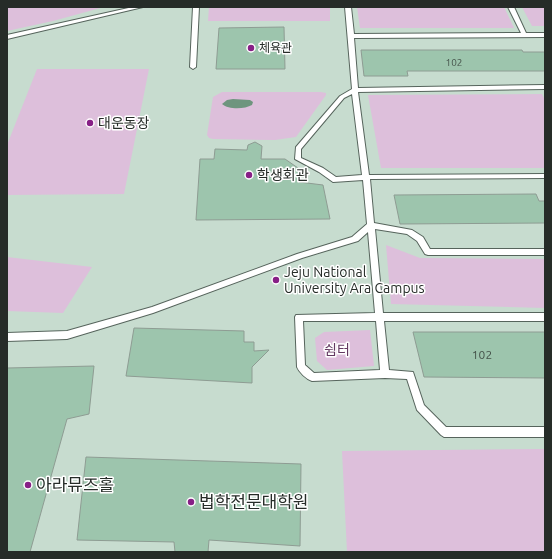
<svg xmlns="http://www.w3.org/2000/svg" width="552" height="559" font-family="Ubuntu,'Noto Sans KR',sans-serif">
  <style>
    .built { fill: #c7dccf }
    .green { fill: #ddbfdb }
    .water { fill: #6e957e }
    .building { fill: #9dc5ad; stroke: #8e9c93 }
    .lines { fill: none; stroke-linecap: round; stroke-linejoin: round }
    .lane-casing { stroke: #56645c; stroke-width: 2 }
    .lane { fill: #fff; fill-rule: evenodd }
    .poi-dot { fill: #871f86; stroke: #fff; stroke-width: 1.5 }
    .labels { text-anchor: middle; stroke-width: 3; stroke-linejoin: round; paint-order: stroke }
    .far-number-label { font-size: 10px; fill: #445249 }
    .far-poi-label { font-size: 12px; fill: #262c28; stroke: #fff; text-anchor: start }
    .number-label { font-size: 12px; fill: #445249 }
    .poi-label { font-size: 14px; fill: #262c28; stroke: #fff; text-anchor: start }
    .park-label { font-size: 14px; fill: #633861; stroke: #fff }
    .near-poi-label { font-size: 17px; fill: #262c28; stroke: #fff; text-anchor: start }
  </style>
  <rect width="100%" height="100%" fill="#d9e9df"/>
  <path class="built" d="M7,7H545V552H7Z"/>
  <path class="green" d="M7,7H104L53,21L7,31Z
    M209,7H330V21H208Z
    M357,7H504L514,28H360Z
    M522,7H545V26H532Z
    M37,69H149L124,194L7,195V145Z
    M222,92H321L326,93V95L296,137L275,140L213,139L209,138L207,135L213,97Z
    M542,94L545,100V168H381L368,95Z
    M386,245L420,258L545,259V308L391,304Z
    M7,257L92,267L63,313L7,311Z
    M370,330L374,366L327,370L317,361L315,338L324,332Z
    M545,449V552H347L342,451Z"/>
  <path class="water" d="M233,99L250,100L253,102L252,105C245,109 229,110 222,104L227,100Z"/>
  <path class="building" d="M284,27L285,69H216L219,28Z
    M361,50H522L523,52H545V71H407L408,76H364Z
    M255,142L262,146L261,159H285L298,168L299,182L323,185L330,219L196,220L200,159H214L215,149L247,150L248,145Z
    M536,194L539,201H545V223L400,224L394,195Z
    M134,328L244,331V342H254V351L269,350L252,367V383L126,376Z
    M413,332H545V378L424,377Z
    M94,366L89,414L67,419L30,552H7V368Z
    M86,457L301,464L300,546L209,540L208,552H175L174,542L77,540Z"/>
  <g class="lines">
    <g class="lane-casing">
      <path id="lane" d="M133,7H143L7,39V35Z
        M193,7H199L196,67L193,69L190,67Z
        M345,7H351L354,34L521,33L508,7H514L526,33H545V37L354,38L358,88L545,85V89L358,92L369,175L545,174V178L370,179L374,223L412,230L423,237L430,249H545V255H428L425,254L417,241L407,234L375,229L383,313H545V321H384L389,370L413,372L424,405L446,427H545V437H444L441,435L417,410L407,379L385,378L312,381C306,379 299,372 297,367L295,317L296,315L375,313L368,232L358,241L302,258L153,313L67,339L7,341V333L67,331L152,307L297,254L352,237L367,224L363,180L333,182L319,172L295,159L296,147L340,96L352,89ZM352,94L362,175L336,177L323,168L301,158V149L344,98ZM303,321H376L380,370L314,373L305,365Z"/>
    </g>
    <use href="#lane" class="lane"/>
  </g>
  <g class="poi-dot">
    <circle cx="251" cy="48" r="4"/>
    <circle cx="90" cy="123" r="4"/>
    <circle cx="249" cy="175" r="4"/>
    <circle cx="276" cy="280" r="4"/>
    <circle cx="28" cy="485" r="4"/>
    <circle cx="191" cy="502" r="4"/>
  </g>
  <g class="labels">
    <g class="far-number-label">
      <text x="454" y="66">102</text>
    </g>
    <g class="far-poi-label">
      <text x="259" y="52">체육관</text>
    </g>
    <g class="number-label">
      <text x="482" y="359">102</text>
    </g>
    <g class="poi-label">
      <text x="98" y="128">대운동장</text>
      <text x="257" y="180">학생회관</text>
      <text x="284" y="277">Jeju National<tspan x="284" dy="16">University Ara Campus</tspan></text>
    </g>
    <g class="park-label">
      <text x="337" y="355">쉼터</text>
    </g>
    <g class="near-poi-label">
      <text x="36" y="491">아라뮤즈홀</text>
      <text x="199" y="508">법학전문대학원</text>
    </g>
  </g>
  <rect width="552" height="559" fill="none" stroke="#262c28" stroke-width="16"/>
</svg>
